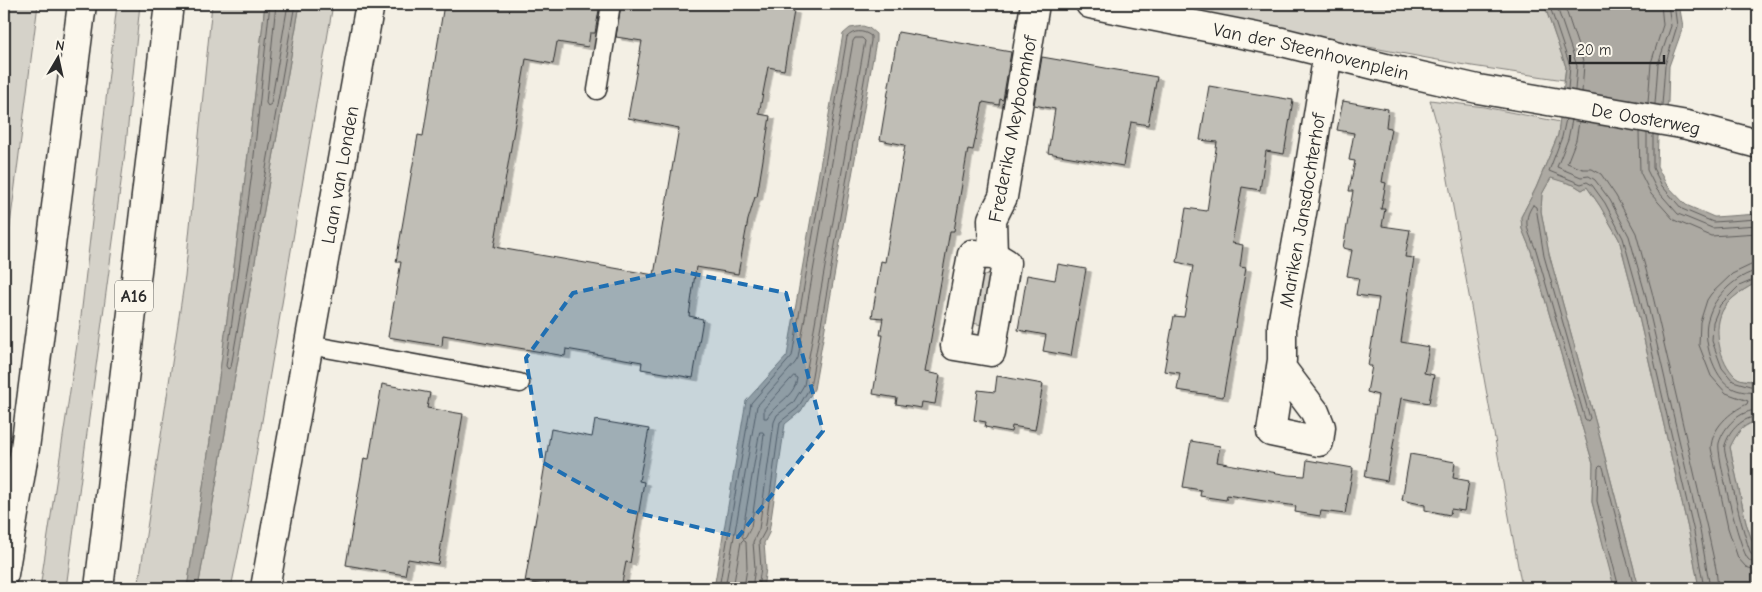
<svg xmlns="http://www.w3.org/2000/svg" width="1762" height="592" font-family="'Comic Neue',sans-serif">
  <style>
    .green { fill: #d5d2c9; stroke: #807e7a }
    .water { fill: #aca9a2; stroke: #787772 }
    .lines { fill: none; stroke-linecap: round; stroke-linejoin: round }
    .shore { stroke: #5f5d5b; stroke-width: 1 }
    .building { fill: #c0beb6; stroke: #2b2b2b; filter: url(#shadow) }
    .lane-casing { stroke: #2b2b2b; stroke-width: 21 }
    .street-casing { stroke: #2b2b2b; stroke-width: 31 }
    .secondary-casing { stroke: #2b2b2b; stroke-width: 31 }
    .highway-casing { stroke: #2b2b2b; stroke-width: 31 }
    .lane { stroke: #fbf7ec; stroke-width: 18 }
    .street { stroke: #fbf7ec; stroke-width: 28 }
    .secondary { stroke: #fbf7ec; stroke-width: 28 }
    .highway { stroke: #fbf7ec; stroke-width: 28 }
    .marked { fill: #1f6fb2; fill-opacity: 0.2; stroke: #1f6fb2; stroke-width: 4; stroke-dasharray: 10 6; stroke-linejoin: round }
    .labels { text-anchor: middle; stroke-width: 4.5; stroke-linejoin: round; paint-order: stroke }
    .shield { fill: #fbf7ec; stroke: #696865; stroke-width: 1 }
    .shield-label { font-size: 18px; font-weight: bold; fill: #2b2b2b }
    .street-label { font-size: 19px; fill: #2b2b2b; stroke: #fbf7ec }
  </style>
  <defs>
    <filter id="shadow"><feDropShadow dx="5.5" dy="3" stdDeviation="0" flood-color="#0004"/></filter>
  </defs>
  <rect width="100%" height="100%" fill="#f3efe4"/>
  <filter id="ink" filterUnits="userSpaceOnUse"><feTurbulence type="fractalNoise" baseFrequency=".02" numOctaves="2"/><feDisplacementMap in="SourceGraphic" scale="10" xChannelSelector="R" yChannelSelector="G"/><feConvolveMatrix kernelMatrix="1 2 1 2 8 2 1 2 1" color-interpolation-filters="sRGB"/></filter>
  <g filter="url(#ink)">
    <path class="green" d="M4,4H38L4,273Z
      M117,4H140L126,145L66,588H40L80,325Z
      M212,4H265C244,199 219,394 187,588H138L185,277Z
      M300,4H333L246,515L231,588H198Z
      M1140,4H1467L1469,7V4H1544L1566,67L1564,80L1459,64Z
      M1430,100L1484,107L1560,122L1558,135L1536,188L1521,217L1522,229L1531,251L1593,464L1592,502L1615,588H1522L1440,135Z
      M1551,177L1574,185L1582,190L1587,187L1600,206L1619,239L1634,296L1689,533L1699,588H1639L1598,431L1549,254L1541,211L1542,194Z
      M992,272L988,326L967,322L974,280Z
      M1758,282V381C1751,381 1741,381 1736,377C1718,362 1711,327 1724,308C1732,296 1746,288 1758,282Z
      M1754,422H1758V558L1746,523L1730,447C1736,434 1741,427 1754,422Z"/>
    <path class="water" d="M265,4H300L198,588H187C219,394 244,199 265,4Z
      M1544,4H1679L1683,27L1669,66L1668,102L1658,137L1657,166L1666,184L1686,205L1714,217L1758,214V282C1746,288 1732,296 1724,308C1712,327 1719,362 1736,377C1741,381 1751,381 1758,381V422C1743,422 1736,435 1730,447L1746,523L1758,558V588H1699L1689,533L1634,296L1619,239L1600,206L1587,187L1582,190L1574,185L1551,178L1542,194L1541,211L1549,254L1598,431L1639,588H1615L1614,587L1592,502L1593,464L1531,251L1522,229L1521,217L1536,188L1558,135L1566,67Z
      M863,26L869,28L876,34V41L814,389L801,411L785,424L769,533L764,543L766,569L763,588H714L746,401L787,356L843,34L850,28Z"/>
    <g class="lines">
      <path class="shore" d="M270,4L253,165L226,366L228,369L231,367L295,4
        M276,4L266,103L268,106L271,104L288,4
        M1549,4L1570,66L1568,89
        M1556,4L1577,66L1575,90
        M1564,4L1584,64L1582,92
        M1648,103L1651,63L1663,25L1661,4
        M1655,104L1658,64L1671,26L1668,4
        M1662,105L1665,65L1677,26L1674,4
        M1566,119L1562,137L1549,171L1581,184L1587,182L1592,185L1605,203L1623,238L1639,295L1694,532L1704,588
        M1572,120L1568,139L1557,167L1581,177L1589,176L1595,180L1610,200L1629,236L1645,293L1700,530L1710,588
        M1579,122L1576,140L1567,163L1583,169H1592L1601,174L1616,196L1636,233L1652,292L1707,528L1716,569L1718,588
        M1639,132L1640,172L1651,194L1674,220L1711,236L1758,233
        M1647,133V170L1657,190L1678,214L1712,228L1758,225
        M1653,134V168L1662,186L1682,209L1713,222L1758,219
        M1533,205L1536,207L1544,256L1590,418L1588,421L1585,419L1536,250C1529,233 1521,222 1533,205Z
        M1758,264L1751,265L1732,274L1711,294L1707,300L1700,322L1699,345L1711,376L1726,393L1748,401L1747,404C1730,412 1712,427 1711,448L1728,528L1738,558L1746,567L1758,571
        M1758,271C1747,272 1736,280 1728,287C1718,297 1712,305 1708,319C1702,338 1713,378 1732,388C1739,392 1750,393 1758,392
        M1758,278L1739,286L1720,305L1713,322L1712,341L1722,368L1733,381L1750,386H1758
        M794,376L797,378C795,397 775,403 767,418H764V409Z
        M1758,410C1740,410 1724,426 1719,443C1716,453 1740,551 1748,559C1751,562 1754,563 1758,563
        M1758,417C1743,416 1729,431 1725,445C1723,451 1728,461 1729,468C1735,497 1741,526 1751,554L1754,556L1758,557
        M760,432H763L764,435L751,527L746,537L744,539L742,536Z
        M719,588L751,403L792,356L847,37C854,30 863,30 871,36V41L810,387L798,408L780,422L765,531L759,542L761,568L758,588
        M725,588L757,406L795,363L798,358L853,41L855,38H862L865,41L804,385L793,403L777,415L774,422L759,529L753,542L755,568L752,588
        M733,588L741,542L743,540L746,542L747,568L744,588
        M1619,588L1597,501L1598,468L1600,466L1603,467L1634,588"/>
    </g>
    <path class="building" d="M444,4H600L595,33H590L588,47L557,42L553,64L526,59L494,247L654,275L679,128L628,118L642,41L616,37L621,4H751L794,11L784,70L768,67L759,114L770,116L757,197H755L748,220L738,274L696,267L689,316L703,319L693,378L641,369L642,362L566,349L565,356L443,335L442,346L388,337L401,262H396L418,135L423,136Z
      M898,32L1011,52L1003,100L1000,99L999,105L983,102L973,150L968,149L954,231H950L925,372L940,375L935,404L922,402L921,408L896,404L897,398L873,394L883,335H880L883,318L872,317L881,261L885,262L905,145L880,140Z
      M1042,57L1157,77L1148,125L1131,122L1123,166L1048,153L1055,109L1034,105Z
      M1209,86L1293,100L1284,154L1266,151L1260,190L1242,187L1232,243L1243,245L1240,267L1246,268L1223,397L1177,390L1180,373L1164,371L1174,316L1184,317L1193,266L1177,262L1186,208L1207,211L1217,142L1200,140Z
      M1343,101L1388,109L1386,127L1391,128L1382,182L1386,183L1381,209H1385L1382,226L1410,230L1405,257L1414,258L1401,342L1429,347L1424,373L1434,375L1429,403L1401,398L1387,481L1365,477L1378,395L1367,392L1372,366H1368L1379,298L1356,295L1359,278L1347,276L1352,250L1343,248L1353,191H1349L1355,161L1349,160L1354,133L1337,130Z
      M1058,264L1086,269L1071,356L1043,351L1046,335L1018,330L1027,275L1055,280Z
      M997,376L1043,384L1035,430L1012,426L1011,432L985,427L986,422L974,420L978,390L995,392Z
      M382,384L430,393L427,408L463,414L438,564L408,559L405,575L346,565L364,458L369,459Z
      M595,420L649,429L639,481L644,482L630,563L626,562L621,588H565L525,582L551,429L592,437Z
      M1191,441L1220,446L1217,462L1288,475L1305,476L1307,460L1353,468L1345,514L1321,511L1320,516L1295,512L1296,506L1283,504L1227,495L1226,500L1200,496L1201,490L1183,487Z
      M1410,454L1455,462L1453,478L1469,481L1464,511L1451,509L1450,515L1425,510V505L1402,500Z"/>
    <g class="lines">
      <g class="lane-casing">
        <path id="lane" d="M597,90L611,4
          M309,345L520,383"/>
      </g>
      <g class="street-casing">
        <g id="street">
          <path id="s1" d="M1090,4L1282,42L1390,69L1478,89L1687,125L1758,144"/>
          <path d="M972,254L993,255L1006,263L991,352L955,346Z"/>
          <path d="M993,255L992,219L1003,197L1035,4"/>
          <path id="s2" d="M1281,367L1315,412L1321,427L1319,442L1271,432L1282,360V325L1304,202L1328,53"/>
        </g>
      </g>
      <g class="secondary-casing">
        <g id="secondary">
          <path id="s3" d="M265,588L370,4"/>
        </g>
      </g>
      <g class="highway-casing">
        <path id="highway" d="M4,574L25,448L82,4
          M99,588L169,4"/>
      </g>
      <use href="#lane" class="lane"/>
      <use href="#street" class="street"/>
      <use href="#secondary" class="secondary"/>
      <use href="#highway" class="highway"/>
    </g>
  </g>
  <path class="marked" d="M675,270L786,293L823,431L738,537L629,511L542,462L526,358L573,293Z"/>
  <g class="labels">
    <rect class="shield" x="115" y="280.5" width="38" height="31" rx="4"/>
    <g class="shield-label">
      <text x="134" y="302">A16</text>
    </g>
    <g class="street-label">
      <text dy="7" stroke="none"><textPath href="#s1" startOffset="226">Van der Steenhovenplein</textPath></text>
      <text dy="7" stroke="none"><textPath href="#s1" startOffset="568">De Oosterweg</textPath></text>
      <text transform="translate(1012 129) rotate(-79)" y="7">Frederika Meyboomhof</text>
      <text dy="7" stroke="none"><textPath href="#s3" startOffset="420">Laan van Londen</textPath></text>
      <text dy="7" stroke="none"><textPath href="#s2" startOffset="361">Mariken Jansdochterhof</textPath></text>
    </g>
  </g>
  <rect width="1762" height="592" fill="none" stroke="#fbf7ec" stroke-width="20"/>
  <rect x="10" y="10" width="1742" height="572" fill="none" stroke="#2b2b2b" stroke-width="2" filter="url(#ink)"/>
  <g transform="translate(58 58) rotate(9)" stroke="#fbf7ec" stroke-width="4" paint-order="stroke">
  <path d="M0-4L9 19L0 12L-9 19Z" fill="#2b2b2b"/>
  <text y="-8" font-size="14" font-weight="bold" text-anchor="middle" fill="#2b2b2b">N</text>
  </g>
  <path d="M1570 55v8h94v-8" fill="none" stroke="#2b2b2b" stroke-width="2.5"/>
  <text x="1577" y="55" font-size="15" fill="#2b2b2b" stroke="#fbf7ec" stroke-width="4" paint-order="stroke">20 m</text>
</svg>
